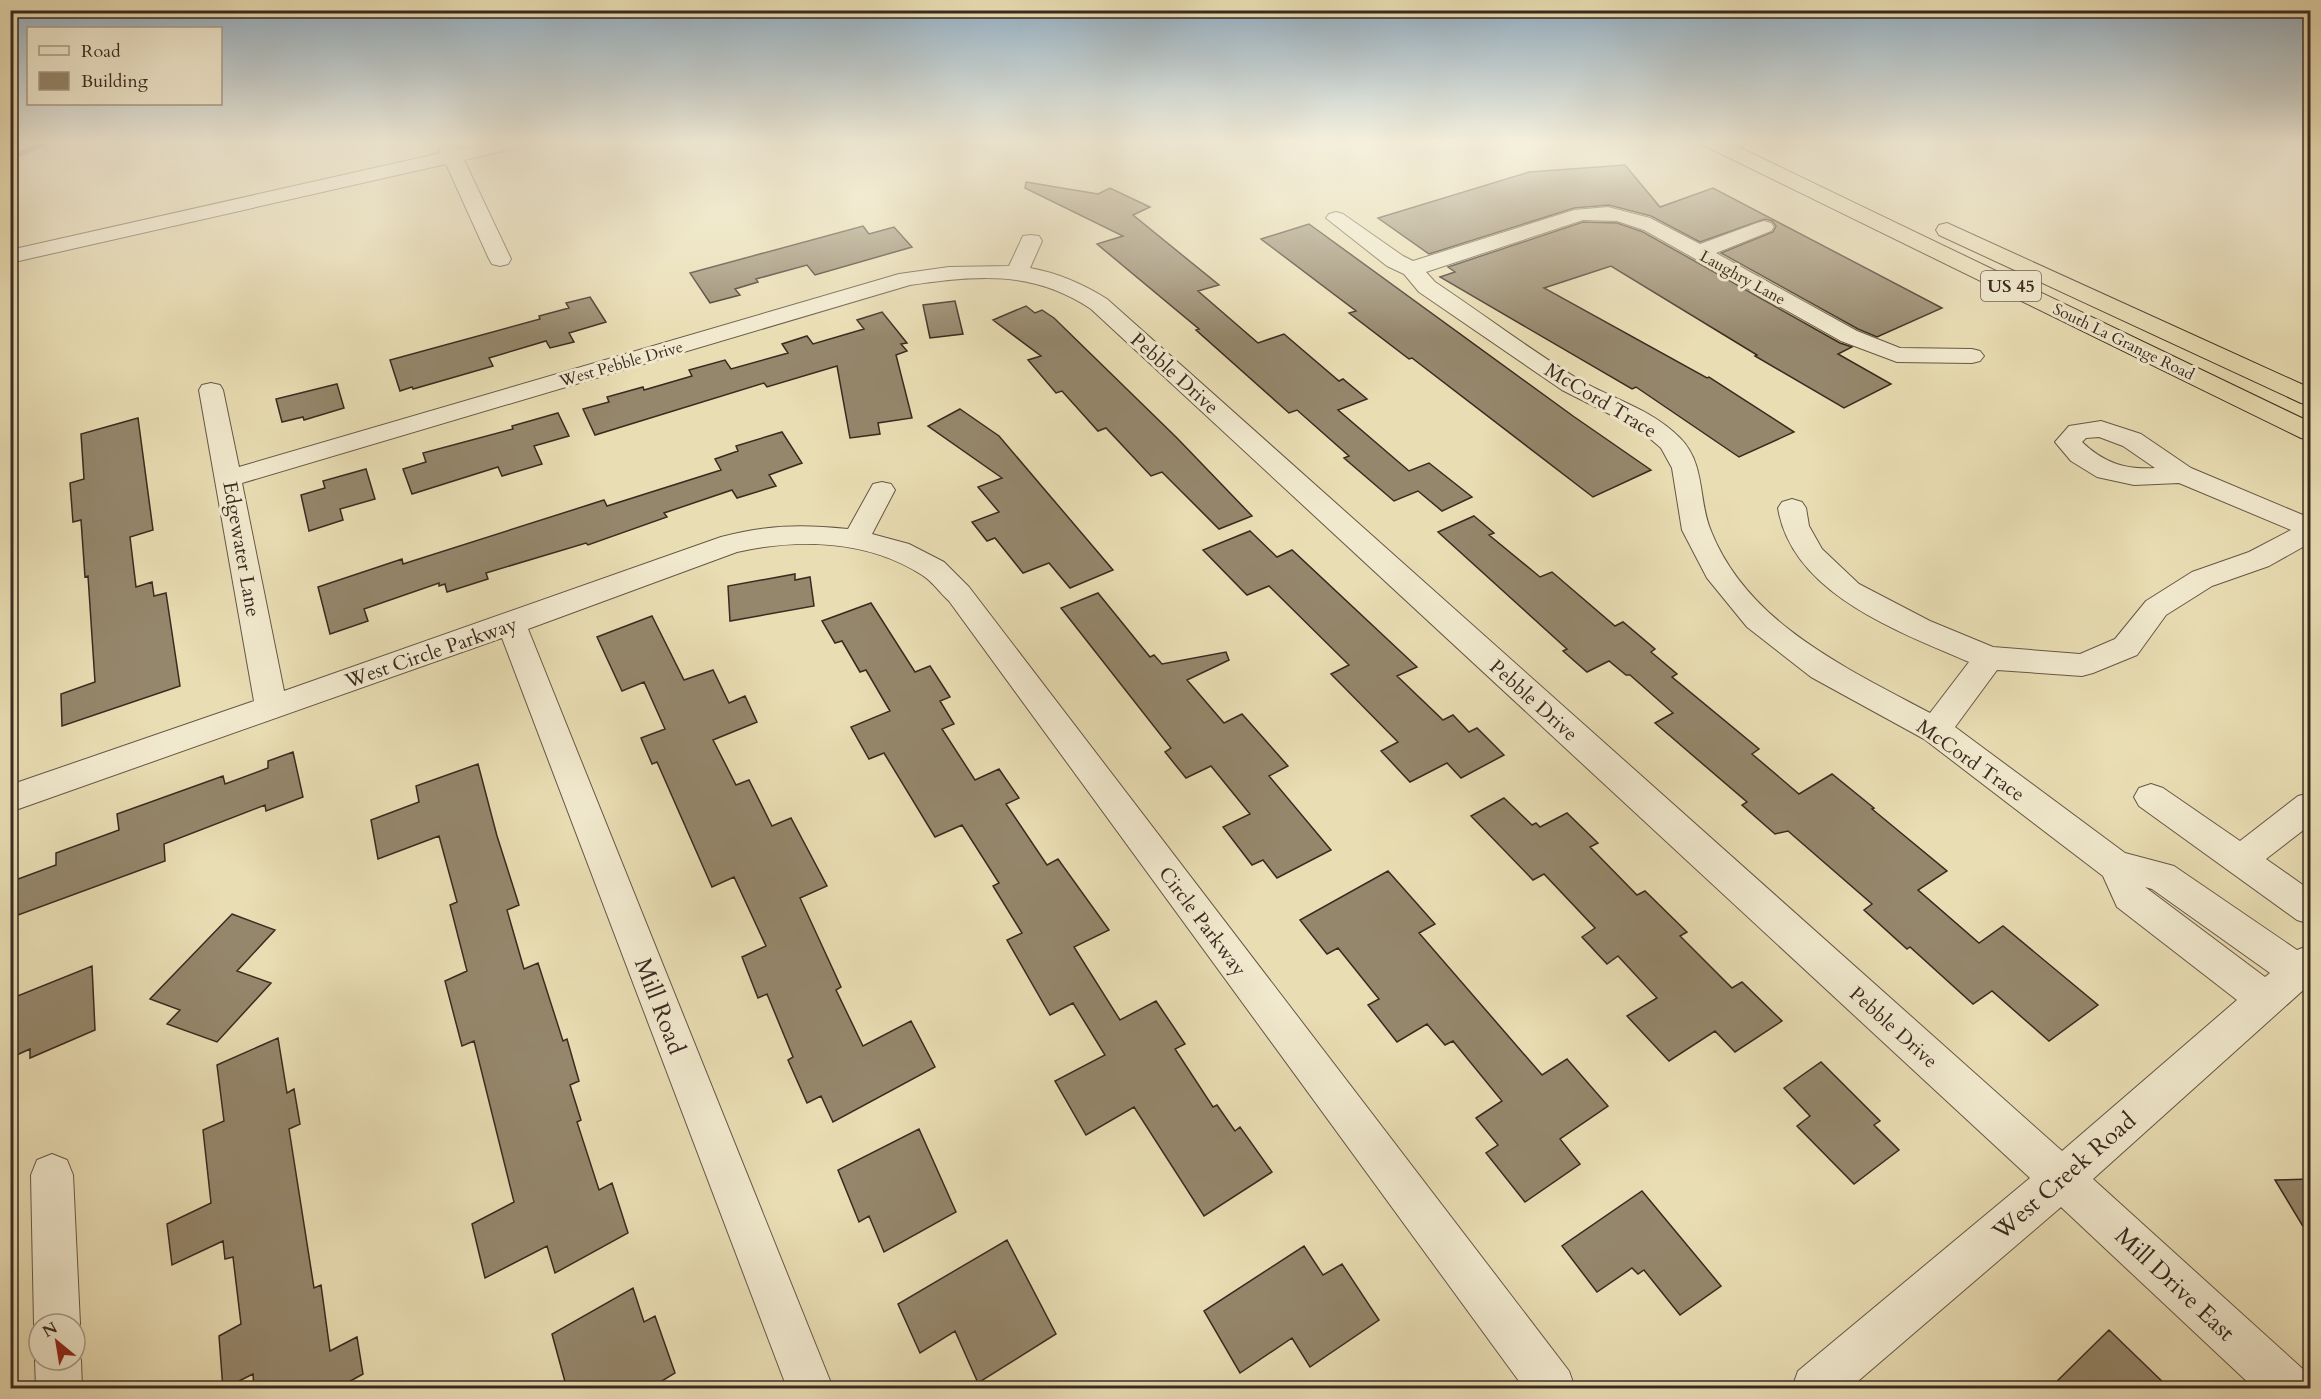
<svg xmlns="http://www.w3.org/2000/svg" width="2321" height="1399" font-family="Cardo,serif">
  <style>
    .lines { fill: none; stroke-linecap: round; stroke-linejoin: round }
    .stream { stroke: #80715a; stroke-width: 6 }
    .building { fill: #95876c; stroke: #3a2a20; stroke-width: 1.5 }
    .minor-casing { stroke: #665745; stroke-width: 2 }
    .highway-casing { stroke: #3a2a20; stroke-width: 2 }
    .minor { fill: #f1e9ce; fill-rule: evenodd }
    .highway { fill: #e9ddb3; fill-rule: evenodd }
    .labels { text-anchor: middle; stroke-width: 6; stroke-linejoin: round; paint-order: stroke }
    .far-street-label { font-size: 16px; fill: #3a2a20; stroke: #f1e9ce }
    .shield { fill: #f1e9ce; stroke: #716354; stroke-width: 1.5 }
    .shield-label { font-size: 18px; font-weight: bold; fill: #3a2a20 }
    .street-label { font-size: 20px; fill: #3a2a20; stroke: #f1e9ce }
    .near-street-label { font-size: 24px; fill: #3a2a20; stroke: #f1e9ce }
  </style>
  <rect width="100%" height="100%" fill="#e9ddb3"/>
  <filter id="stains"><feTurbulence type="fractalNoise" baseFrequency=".00333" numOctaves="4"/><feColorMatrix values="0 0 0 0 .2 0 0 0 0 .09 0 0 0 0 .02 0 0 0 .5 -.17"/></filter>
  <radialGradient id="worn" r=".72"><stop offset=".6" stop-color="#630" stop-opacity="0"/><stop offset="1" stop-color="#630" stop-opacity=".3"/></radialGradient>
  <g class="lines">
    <path class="stream" d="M10,158L49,141"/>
  </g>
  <path class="building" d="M1625,165L1660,207L1713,188L1942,308L1877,337L1858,329L1721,253L1773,232L1776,226L1772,221L1765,219L1700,242L1651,216L1609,205L1574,208L1429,254L1378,218L1529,172Z
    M1026,182L1098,194L1110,188L1150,207L1133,215L1219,285L1198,291L1258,343L1284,334L1339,381L1343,379L1367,399L1338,410L1409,471L1429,463L1472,497L1442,511L1418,491L1394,501L1344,458L1349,456L1297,410L1289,413L1196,330L1199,329L1097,244L1123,236L1025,188Z
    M1583,222L1617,223L1643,232L1840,343L1852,347L1838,354L1891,384L1844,408L1755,356L1757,355L1611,266L1544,288L1707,378L1709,377L1794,432L1739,457L1636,387L1632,389L1440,277L1455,272L1448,267Z
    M1309,224L1573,416L1651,470L1593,497L1412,358L1409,359L1349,313L1356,311L1261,239Z
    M863,226L869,234L894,227L912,247L815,275L807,265L756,279L758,282L735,289L740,295L710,303L690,273Z
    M590,297L606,322L569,333L574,342L550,348L546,341L489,358L493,366L413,389L412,387L400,391L390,360L540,319L539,316L569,308L566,303Z
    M955,301L963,334L930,338L923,305Z
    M1026,306L1035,313L1042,310L1054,318L1177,438L1252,516L1219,529L1162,472L1151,476L1106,428L1098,431L1062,391L1056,393L1028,360L1041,356L993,320Z
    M882,312L907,343L901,344L907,351L896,355L912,418L878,423L880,434L850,438L837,366L767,387L764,383L595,435L583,409L609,402L607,397L643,387L644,390L692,376L689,370L725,360L731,369L788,353L782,344L807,336L813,344L864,329L857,320Z
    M337,384L344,408L304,420L303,417L282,422L276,399Z
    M960,409L999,436L1113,570L1070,588L1049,563L1023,573L995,538L987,541L972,522L999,512L978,487L1002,478L928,426Z
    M558,413L569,436L534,446L542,464L502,476L498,467L412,494L403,469L426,462L423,453L513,429L512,426Z
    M138,418L153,530L130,537L136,587L152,582L154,596L166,593L180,686L62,726L61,694L95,682L88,576L85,577L81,520L73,522L70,483L84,479L81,434Z
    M782,432L802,463L769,475L776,486L737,498L732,490L664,513L667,517L588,545L586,543L486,573L488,579L447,592L445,584L439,586V583L364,609L368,621L330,634L318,587L402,559L403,564L604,500L607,506L721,470L715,459L738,451L736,446Z
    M366,469L375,499L340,509L343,520L309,531L301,495L325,488L323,481Z
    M1474,516L1494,533L1489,535L1540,577L1552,572L1615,626L1623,622L1655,649L1651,652L1677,674L1672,677L1759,749L1752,754L1799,794L1832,774L1874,808L1872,809L1947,871L1918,890L1979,943L2003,926L2098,1005L2049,1041L1992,991L1973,1004L1910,947L1907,949L1864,910L1872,904L1788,831L1775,834L1742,805L1747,802L1655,723L1673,713L1630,675H1626L1609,661L1587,672L1563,651L1567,649L1438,532Z
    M1250,531L1277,557L1292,550L1417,667L1397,676L1443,720L1453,715L1469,732L1477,728L1504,755L1461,778L1447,763L1410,782L1381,751L1398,742L1331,674L1349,665L1269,586L1247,595L1203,550Z
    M795,574V580L810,577L814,606L730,621L728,586Z
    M1098,593L1150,657L1154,655L1162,664L1226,652L1229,660L1187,680L1224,723L1242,714L1288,766L1269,776L1331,850L1277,878L1263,860L1252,865L1223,827L1250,814L1211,766L1186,778L1165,752L1171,748L1061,608Z
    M871,603L915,672L930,666L950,697L940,701L954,724L942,729L975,780L999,769L1019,798L1006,804L1047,865L1058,859L1109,930L1074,947L1120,1020L1156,1001L1185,1044L1175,1049L1213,1107L1217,1105L1235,1131L1240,1127L1272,1172L1204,1216L1134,1107L1086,1135L1055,1081L1105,1055L1073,1003L1050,1015L1007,940L1022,933L993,886L999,883L962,825L935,837L884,753L869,759L851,727L890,711L866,670L860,672L842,641L835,643L822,621Z
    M652,616L684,680L713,670L729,703L745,696L757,722L713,740L736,785L749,780L772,826L791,818L827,886L800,898L841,987L836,990L863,1046L911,1021L935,1067L833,1122L821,1096L807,1103L788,1060L793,1057L767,994L758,998L742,957L766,946L734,877L712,887L657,762L652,764L641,738L665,729L644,682L622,691L597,637Z
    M293,752L303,797L266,811L265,805L164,844L165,861L10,918V882L56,865V853L119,830L117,814L223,776L225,784L268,768V761Z
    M478,764L497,836L519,905L507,910L524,969L538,963L563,1041L567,1039L579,1081L570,1085L581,1120L577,1122L599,1190L612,1183L628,1233L555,1273L547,1246L485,1278L472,1224L514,1202L474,1041L462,1046L445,981L467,971L450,905L457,902L439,836L378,859L371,820L419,802L416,786Z
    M1504,798L1532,825L1536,823L1540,827L1567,813L1598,843L1590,847L1637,895L1645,891L1687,932L1680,936L1732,988L1742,982L1782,1021L1735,1052L1715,1031L1669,1061L1627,1016L1657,998L1618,956L1607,964L1582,937L1595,928L1544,874L1533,880L1471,816Z
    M1388,871L1435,924L1419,933L1542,1075L1567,1059L1608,1106L1560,1139L1580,1164L1525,1202L1486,1153L1498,1145L1476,1118L1502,1101L1453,1041L1445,1045L1427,1024L1397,1042L1368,1005L1379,999L1338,948L1327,954L1300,920Z
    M232,914L275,930L237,971L271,983L217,1042L167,1024L180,1010L150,999Z
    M92,966L95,1030L30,1058V1049L10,1058V999Z
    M278,1038L287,1093L294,1089L300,1124L289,1129L314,1288L321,1285L330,1351L357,1337L363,1374L336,1389H254L253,1374L223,1389L219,1336L241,1324L233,1257L225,1259L223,1241L172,1265L167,1224L211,1203L203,1130L224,1121L217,1065Z
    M1821,1062L1880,1121L1874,1125L1899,1150L1854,1184L1797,1126L1810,1116L1784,1088Z
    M919,1129L956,1212L884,1252L869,1216L859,1222L838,1170Z
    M2310,1179V1238L2275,1180Z
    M1642,1191L1721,1286L1680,1315L1644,1270L1638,1274L1632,1268L1597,1292L1562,1246Z
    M1007,1240L1056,1334L978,1383L955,1331L920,1353L898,1304Z
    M1304,1246L1323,1275L1342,1264L1379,1320L1310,1367L1292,1338L1240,1373L1204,1311Z
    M633,1288L644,1322L655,1316L675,1373L649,1389H567L552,1334Z
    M2109,1330L2170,1389H2049Z"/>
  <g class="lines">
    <g class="minor-casing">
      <path id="minor" d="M436,141H455L459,150L495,141H531L529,145L464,160L511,259L508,264L500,266L492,264L489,259L446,164L10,263V250L441,153Z
        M1608,207L1650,218L1700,244L1757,223L1764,221L1771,223L1774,227L1771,231L1716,253L1857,331L1900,348L1972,349L1980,351L1984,356L1980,361L1972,363L1897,362L1841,341L1644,230L1617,221L1583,220L1426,272L1435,282C1483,314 1529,349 1578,379C1612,399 1652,409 1680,438C1706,464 1698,501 1711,531C1748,624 1848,669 1930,713L1969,662C1900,632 1792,594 1778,508L1782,502L1792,499L1802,502L1806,508L1809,526L1822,549L1859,584L1930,621L1993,647L2080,654L2115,639L2146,601L2192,572L2249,552L2291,530L2179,483L2134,485L2097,477L2071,461L2055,442L2069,426L2101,421L2141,434L2191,468L2310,518V543L2269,566L2212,586L2166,615L2137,655L2093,673L2082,676L1997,670L1955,727L2125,853L2174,866L2297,950L2310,945V984L2093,1179L2305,1371L2310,1388H2254L2061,1207L1850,1388H1792L1798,1371L2030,1178L1091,309C1033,270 976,275 910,285L242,483L284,691L721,537C766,525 801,524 848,529L873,484L882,482L891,484L895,490L872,534L909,544L944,562L969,587L1569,1371L1575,1388H1524L949,601C940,593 932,581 922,575C868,540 799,538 737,552L528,629L833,1388H787L502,638L10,812V785L254,701L199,390L202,385L211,383L220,385L223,390L239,467L899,274L949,267L1009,266L1023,236L1031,235L1039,236L1042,241L1030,268C1058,273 1083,284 1107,299L2062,1151L2237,1000L2117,907L2103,876L1924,739L1811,677L1747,627L1707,578L1682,530L1672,468L1661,448L1639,429L1562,390L1419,292L1404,274L1387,266L1326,218L1329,214L1336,212L1343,214L1403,256L1413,261L1574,210ZM2099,437L2123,446L2155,468C2126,470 2104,463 2082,442L2086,438ZM2145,887L2152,889L2270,973L2265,977Z
        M2151,784L2163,788L2240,841L2298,796L2310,793V825L2266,859L2310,890V924L2297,920L2139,806L2134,797L2139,788Z
        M52,1154L67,1160L73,1175L80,1324L75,1335V1324H39V1335L34,1324L31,1175L37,1160Z
        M75,1345L81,1360L82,1388H36L35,1360L39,1350V1360H75Z"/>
    </g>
    <g class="highway-casing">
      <path id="highway" d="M1700,141H1726L2310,422V440L2301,438L1703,145Z
        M1947,223L2310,388V405L2301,403L1939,235L1936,230L1939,225Z"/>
    </g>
    <use href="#minor" class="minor"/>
    <use href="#highway" class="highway"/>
  </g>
  <linearGradient id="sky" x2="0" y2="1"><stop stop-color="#91acbf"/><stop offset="0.42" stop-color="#f5f0dd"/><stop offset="1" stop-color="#f5f0dd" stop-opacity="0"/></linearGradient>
  <rect width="2321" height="337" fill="url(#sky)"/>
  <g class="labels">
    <g class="far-street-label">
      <text transform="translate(1743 277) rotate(29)" y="6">Laughry Lane</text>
      <text transform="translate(2124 341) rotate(26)" y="6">South La Grange Road</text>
      <text transform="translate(621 363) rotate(-16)" y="6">West Pebble Drive</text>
    </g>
    <rect class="shield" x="1981" y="271" width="60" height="30" rx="4.5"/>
    <g class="shield-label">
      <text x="2011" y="292">US 45</text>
    </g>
    <g class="street-label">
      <text transform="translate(1175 373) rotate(42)" y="7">Pebble Drive</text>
      <text transform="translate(1601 400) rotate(31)" y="7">McCord Trace</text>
      <text transform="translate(242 549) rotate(80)" y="7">Edgewater Lane</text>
      <text transform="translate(431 652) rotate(-19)" y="7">West Circle Parkway</text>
      <text transform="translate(1534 700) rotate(42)" y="7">Pebble Drive</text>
      <text transform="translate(1971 760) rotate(35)" y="7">McCord Trace</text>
      <text transform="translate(1203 921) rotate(53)" y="7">Circle Parkway</text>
      <text transform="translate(1894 1027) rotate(42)" y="7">Pebble Drive</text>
    </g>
    <g class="near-street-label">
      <text transform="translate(660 1006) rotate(69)" y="8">Mill Road</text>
      <text transform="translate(2064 1176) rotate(-41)" y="8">West Creek Road</text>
      <text transform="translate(2175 1284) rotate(43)" y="8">Mill Drive East</text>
    </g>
  </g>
  <rect width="2321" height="1399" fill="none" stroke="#e9ddb3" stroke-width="36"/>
  <rect x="12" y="12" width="2297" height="1375" fill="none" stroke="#3a2a20" stroke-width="3"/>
  <rect x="18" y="18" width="2285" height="1363" fill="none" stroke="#3a2a20" stroke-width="1.5"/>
  <rect x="27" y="27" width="195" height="78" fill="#f1e9ce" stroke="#a89d88" stroke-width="1.5"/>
  <rect x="39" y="46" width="30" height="9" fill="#f1e9ce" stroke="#a89d88" stroke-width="1.5"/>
  <text x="81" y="57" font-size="18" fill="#3a2a20">Road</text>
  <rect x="39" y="72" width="30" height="18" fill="#95876c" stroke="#a89d88" stroke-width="1.5"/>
  <text x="81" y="87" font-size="18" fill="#3a2a20">Building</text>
  <g transform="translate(57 1342) rotate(330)"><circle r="28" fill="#f1e9ce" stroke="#a89d88" stroke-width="1.5"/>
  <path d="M0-4.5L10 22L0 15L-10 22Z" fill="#8f2418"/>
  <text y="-9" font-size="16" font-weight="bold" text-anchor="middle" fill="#3a2a20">N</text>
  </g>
  <rect width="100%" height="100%" filter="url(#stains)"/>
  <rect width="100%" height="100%" fill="url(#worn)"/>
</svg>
